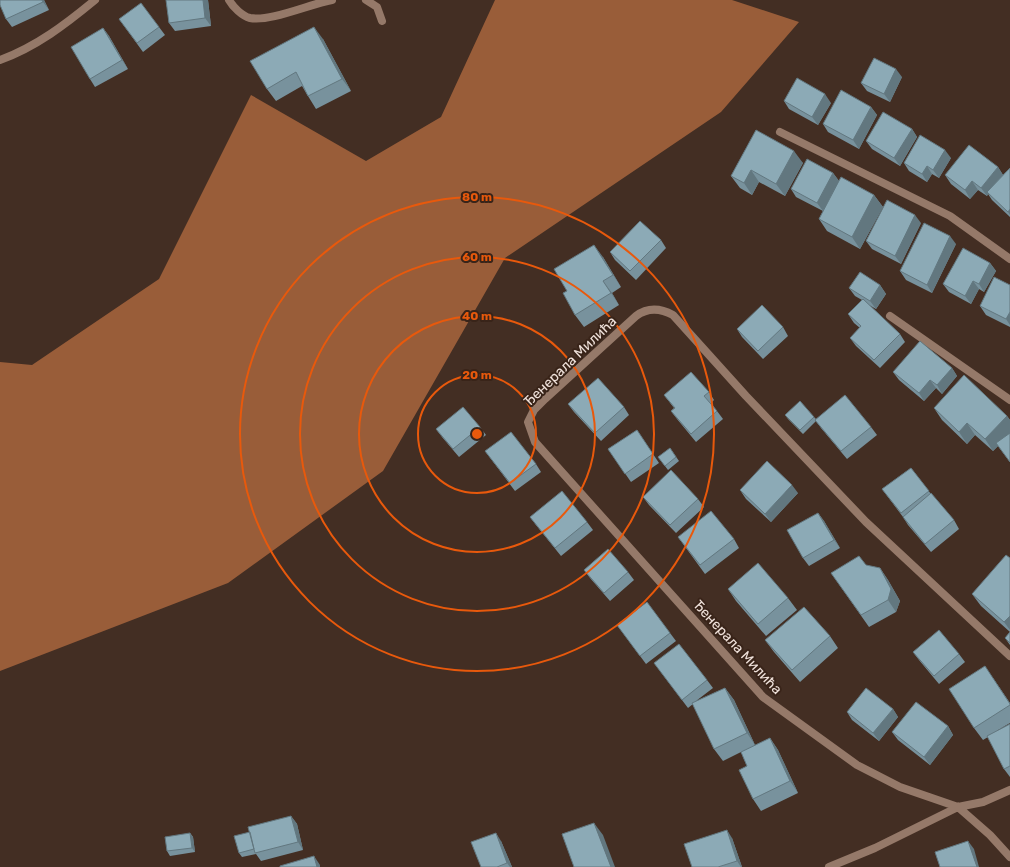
<svg xmlns="http://www.w3.org/2000/svg" width="1010" height="867" font-family="Rubik,sans-serif">
  <style>
    .forest { fill: #995d39 }
    .lines { fill: none; stroke-linecap: round; stroke-linejoin: round }
    .minor { stroke: #957969; stroke-width: 8 }
    .wall { fill: #78929d }
    .shaded-wall { fill: #62777f }
    .building { fill: #8caab6; stroke: #62777f }
    .ring { fill: none; stroke: #e8590c; stroke-width: 2 }
    .labels { text-anchor: middle; stroke-width: 4; stroke-linejoin: round; paint-order: stroke }
    .street-label { font-size: 14px; fill: #efe1da; stroke: #392419 }
    .centre { fill: #e8590c; stroke: #392419; stroke-width: 2 }
    .ring-label { font-size: 12px; text-anchor: middle; font-weight: bold; fill: #e8590c; stroke: #392419; stroke-width: 4; stroke-linejoin: round; paint-order: stroke }
  </style>
  <rect width="100%" height="100%" fill="#432e23"/>
  <path class="forest" d="M495,0H732L799,22L721,112L505,258L383,471L228,583L0,671V362L32,365L159,279L251,95L366,161L441,117Z"/>
  <g class="lines">
    <path class="minor" d="M229,0C233,7 242,16 250,18C270,22 310,4 332,0
      M366,0L377,7L382,21
      M0,60C36,47 66,24 95,0
      M780,132L950,216L1010,259
      M890,316L1010,400
      M1010,656L866,522L746,396L673,315C660,308 648,307 636,316L545,399L534,410L528,422L535,442L763,697L857,765L900,787L958,807L983,802L1010,790
      M958,807L990,835L1010,857
      M829,867L875,848L958,807"/>
  </g>
  <path class="wall" d="M0,0H44L49,10L12,27L6,19Z
    M166,0H208L211,26L175,31L169,23Z
    M119,19L159,27L165,35L143,52Z
    M103,28L109,36L128,69L95,87L90,79Z
    M323,39L351,91L316,109L308,96L302,86L276,101L267,89Z
    M902,77L890,102L867,91L861,83Z
    M784,101L831,103L818,125L789,109Z
    M871,107L877,115L859,149L828,132L823,124Z
    M912,129L917,137L900,166L872,149L866,141Z
    M756,130L803,163L785,196L759,182L752,195L740,188L731,176Z
    M951,158L939,178L932,174L927,182L909,171L904,163Z
    M998,167L1003,175L1010,168V217L992,200L988,194L987,196L978,190L970,199L951,184L945,175Z
    M833,173L839,181L874,195L883,207L860,249L827,231L819,219L823,211L796,197L791,189Z
    M921,223L901,264L872,249L866,241Z
    M661,240L666,248L636,280L615,260L610,252Z
    M956,244L932,293L906,280L900,271Z
    M603,257L621,287L612,293L619,305L584,327L575,315L567,291Z
    M990,263L996,271L984,292L979,289L971,304L949,292L943,284Z
    M880,285L886,294L876,309L869,305L900,334L905,342L880,368L856,346L850,338L860,328L854,323L848,314L862,300L855,296L849,288Z
    M1010,285V327L986,315L980,306Z
    M783,327L788,336L763,359L742,337L737,329Z
    M952,368L957,376L942,394L936,388L924,401L899,380L893,372Z
    M709,392L714,400L711,403L723,419L696,442L677,419L671,411L674,408L664,395Z
    M568,404L624,407L629,415L601,441L574,412Z
    M934,408L1007,416L1010,420V462L998,446L993,451L975,435L967,444L942,420Z
    M785,415L814,417L816,419L871,427L877,435L847,459L821,428L816,421L803,434L788,419Z
    M480,427L486,435L459,457L442,437L436,429Z
    M637,430L659,463L631,482L608,449Z
    M670,448L679,461L668,470L658,457Z
    M485,451L536,464L541,472L515,491Z
    M911,468L931,494L954,520L959,529L931,552L908,525L903,517L882,489Z
    M740,490L798,493L771,522L746,499Z
    M643,497L698,499L704,507L676,533L649,505Z
    M818,513L824,521L840,548L809,566L803,558Z
    M530,517L587,522L593,530L561,556L536,525Z
    M678,537L734,539L739,548L705,574Z
    M1010,558V632L981,606L972,594Z
    M866,565L880,568L888,580L900,601L896,612L869,627L831,573Z
    M584,570L628,572L634,580L610,601L590,578Z
    M728,589L788,598L797,610L766,636L736,601Z
    M617,625L670,633L676,641L646,664Z
    M1010,632V645L1005,638Z
    M830,636L838,648L800,682L774,652L765,640Z
    M913,652L959,654L965,662L939,684L919,660Z
    M654,663L707,680L713,688L696,701L725,688L734,700L755,745L770,738L778,750L798,793L761,811L753,799L747,766L741,752L723,761L714,749L693,704L688,708Z
    M993,678L1010,703V723L998,730L1010,724V777L1004,769L988,737L983,740L974,728Z
    M893,709L898,717L879,741L852,720L847,712Z
    M948,726L953,735L930,765L898,740L892,732Z
    M291,816L297,824L303,850L261,861L256,854L242,857L239,853L250,832Z
    M190,833L193,837L195,852L170,856L167,851Z
    M732,838L742,867H692Z
    M501,841L512,867H481Z"/>
  <path class="shaded-wall" d="M42,0H44L49,10L43,2Z
    M203,0H208L211,26L205,18Z
    M314,27L323,39L351,91L342,79Z
    M103,28L109,36L128,69L122,60Z
    M896,69L902,77L890,102L884,94Z
    M825,94L831,103L818,125L812,117Z
    M871,107L877,115L859,149L853,140Z
    M912,129L917,137L900,166L894,158Z
    M945,150L951,158L939,178L933,170Z
    M794,151L803,163L785,196L776,184Z
    M927,166L932,174L927,182L922,174Z
    M998,167L1003,175L987,192L988,194L987,196L981,188Z
    M751,170L759,182L752,195L744,183Z
    M833,173L839,181L823,211L817,203Z
    M972,181L978,190L970,199L965,190Z
    M874,195L883,207L860,249L852,237Z
    M1010,209V215L1008,212Z
    M915,215L921,223L901,264L895,256Z
    M950,236L956,244L932,293L927,285Z
    M594,245L603,257L621,287L613,275Z
    M990,263L996,271L984,292L979,284Z
    M603,281L612,293L619,305Z
    M973,281L979,289L971,304L965,296Z
    M880,285L886,294L876,309L870,301Z
    M1010,312V325L1006,319Z
    M952,368L957,376L942,394L937,385Z
    M930,380L936,388L924,401L919,393Z
    M1007,416L1010,420V434L993,451L985,439Z
    M967,423L975,435L967,444L959,432Z
    M792,485L798,493L771,522L765,514Z
    M818,513L824,521L840,548L834,540Z
    M880,568L888,580L900,601L896,612L888,600Z
    M1010,616V630L1004,622Z
    M725,688L734,700L755,745L747,733Z
    M893,709L898,717L879,741L873,733Z
    M948,726L953,735L930,765L924,757Z
    M770,738L778,750L798,793L790,781Z
    M291,816L297,824L303,850L298,842Z
    M594,823L603,835L615,867H611Z
    M727,830L732,838L742,867H741L737,861Z
    M190,833L193,837L195,852L192,848Z
    M496,833L501,841L512,867H510L507,863Z
    M968,841L974,849L979,867H977Z
    M314,856L320,865V867H317Z"/>
  <path class="building" d="M0,0H42L43,2L6,19L0,5Z
    M166,0H203L205,18L169,23Z
    M141,3L159,27L137,43L119,19Z
    M314,27L342,79L308,96L296,72L267,89L250,61Z
    M103,28L122,60L90,79L71,47Z
    M874,58L896,69L884,94L861,83Z
    M797,78L825,94L812,117L784,101Z
    M841,90L871,107L853,140L823,124Z
    M883,112L912,129L894,158L866,141Z
    M756,130L794,151L776,184L751,170L744,183L731,176Z
    M920,135L945,150L933,170L927,166L922,174L904,163Z
    M969,145L998,167L981,188L972,181L965,190L945,175Z
    M807,159L833,173L817,203L791,189Z
    M1010,168V209L1008,212L987,192Z
    M841,177L874,195L852,237L819,219Z
    M887,200L915,215L895,256L866,241Z
    M640,221L661,240L630,271L610,252Z
    M924,223L950,236L927,285L900,271Z
    M594,245L613,275L603,281L611,293L575,315L563,293L567,291L554,269Z
    M963,248L990,263L979,284L973,281L965,296L943,284Z
    M860,272L880,285L870,301L849,288Z
    M994,277L1010,285V312L1006,319L980,306Z
    M863,299L900,334L874,360L850,338L861,326L848,314Z
    M762,305L783,327L758,351L737,329Z
    M920,341L952,368L937,385L930,380L919,393L893,372Z
    M691,372L709,392L704,396L717,411L691,434L671,411L675,408L664,395Z
    M964,375L1007,416L985,439L967,423L959,432L934,408Z
    M598,378L624,407L595,433L568,404Z
    M845,395L871,427L841,451L815,420Z
    M800,401L814,417L800,430L785,415Z
    M463,407L480,427L453,449L436,429Z
    M637,430L653,454L625,474L608,449Z
    M511,432L536,464L510,483L485,451Z
    M1010,433V462L996,443Z
    M670,448L676,457L665,466L658,457Z
    M767,461L792,485L765,514L740,490Z
    M911,468L929,491L901,513L882,489Z
    M671,470L698,499L670,525L643,497Z
    M562,491L587,522L555,548L530,517Z
    M931,493L954,520L925,544L903,517Z
    M711,511L734,539L700,565L678,537Z
    M818,513L834,540L803,558L787,530Z
    M608,549L628,572L604,593L584,570Z
    M1006,555L1010,558V616L1004,622L972,594Z
    M859,556L866,565L880,568L891,589L888,600L861,615L831,573Z
    M758,563L788,598L758,624L728,589Z
    M647,602L670,633L640,656L617,625Z
    M804,607L830,636L792,670L765,640Z
    M939,630L959,654L934,676L913,652Z
    M1010,632V643L1005,638Z
    M679,644L707,680L682,700L654,663Z
    M985,666L1010,704V705L974,728L949,689Z
    M725,688L747,733L714,749L692,703Z
    M866,688L893,709L873,733L847,712Z
    M916,702L948,726L924,757L892,732Z
    M1010,724V766L1004,769L987,736Z
    M770,738L790,781L753,799L739,770L747,766L741,752Z
    M291,816L298,842L255,853L248,827Z
    M594,823L611,867H574L562,834Z
    M727,830L737,861L718,867H692L684,844Z
    M250,832L254,849L239,853L234,836Z
    M190,833L192,848L167,851L165,837Z
    M496,833L507,863L497,867H481L471,842Z
    M968,841L977,867H940L935,852Z
    M314,856L317,867H280V866Z"/>
  <g class="ring">
    <circle cx="477" cy="434" r="59"/>
    <circle cx="477" cy="434" r="118"/>
    <circle cx="477" cy="434" r="177"/>
    <circle cx="477" cy="434" r="237"/>
  </g>
  <g class="labels">
    <g class="street-label">
      <text transform="translate(570 361) rotate(-44)" y="5">Ђенерала Милића</text>
      <text transform="translate(738 647) rotate(47)" y="5">Ђенерала Милића</text>
    </g>
  </g>
  <circle cx="477" cy="434" r="6" class="centre"/>
  <g class="ring-label">
    <text x="477" y="201">80 m</text>
    <text x="477" y="261">60 m</text>
    <text x="477" y="320">40 m</text>
    <text x="477" y="379">20 m</text>
  </g>
</svg>
